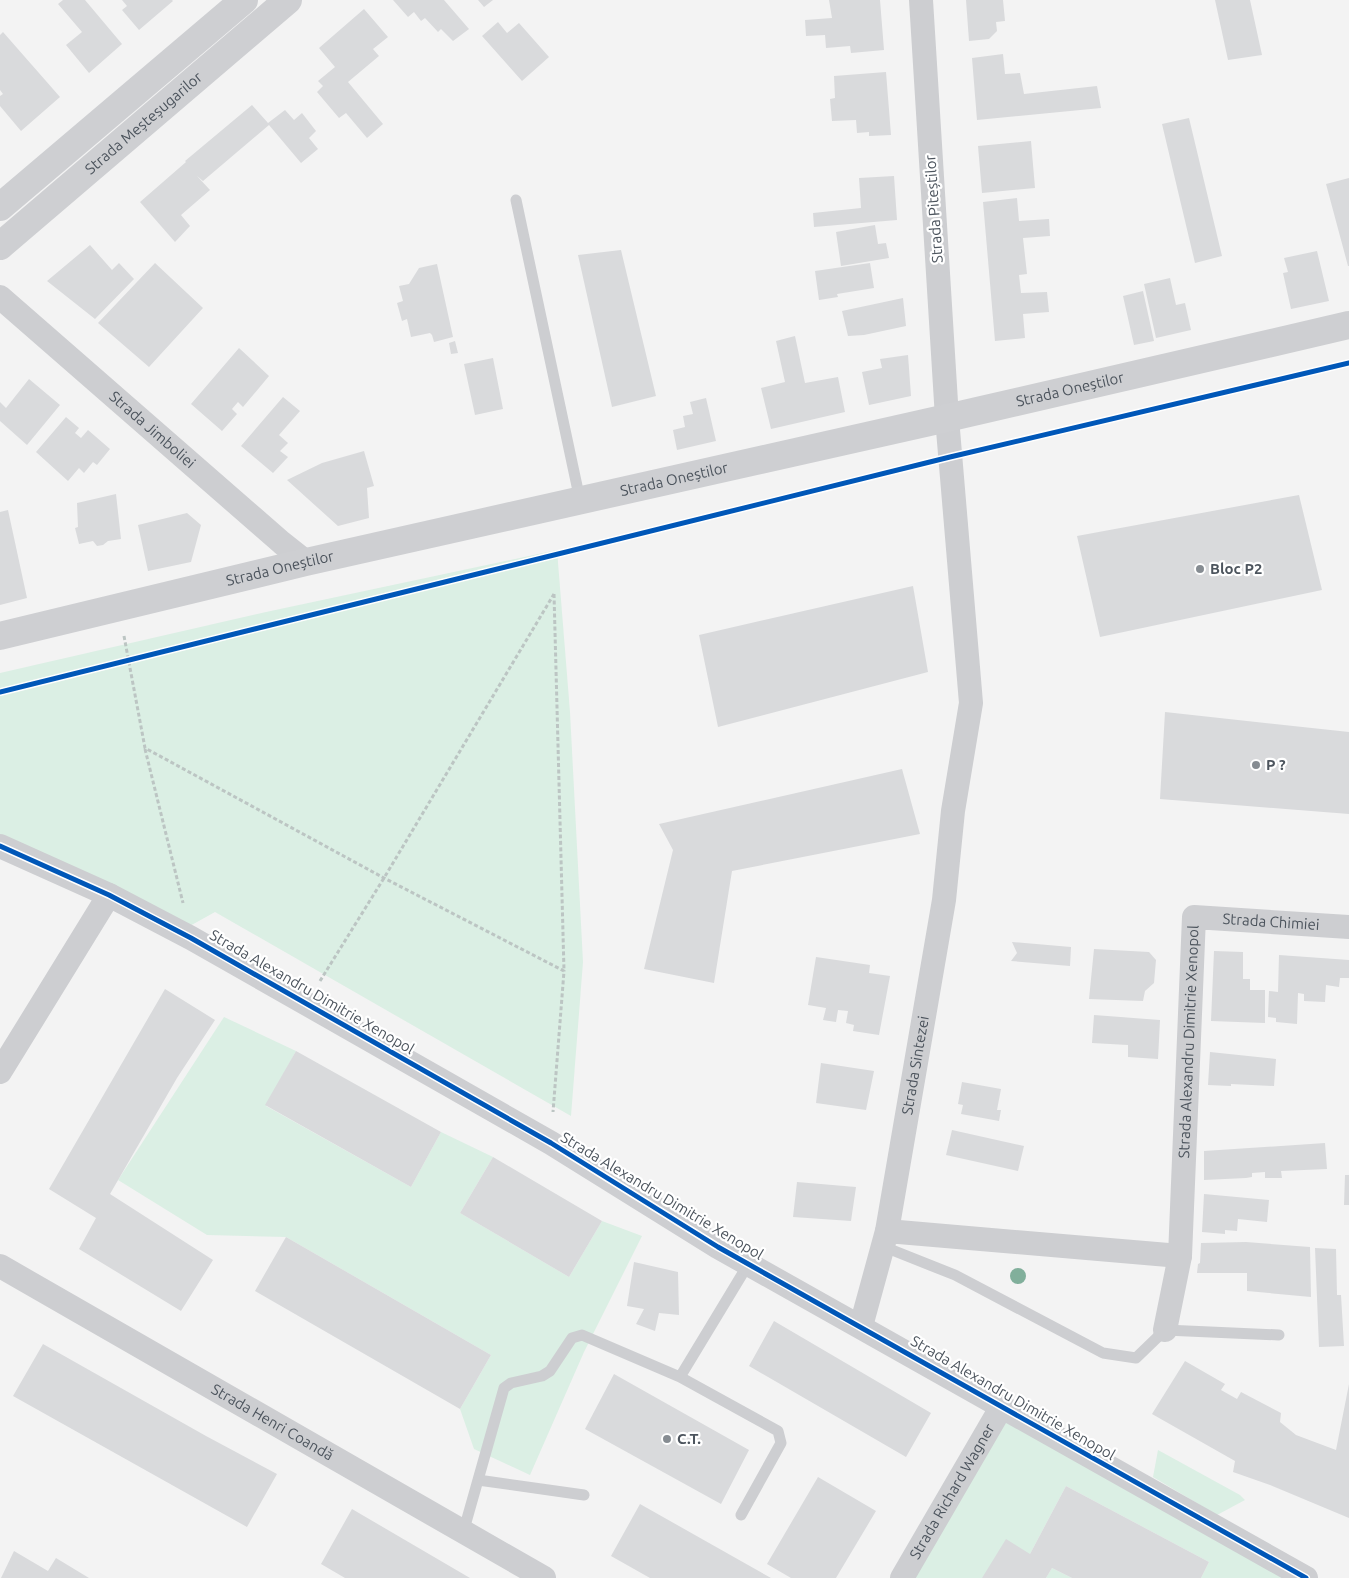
<svg xmlns="http://www.w3.org/2000/svg" width="1349" height="1578" font-family="Ubuntu,sans-serif">
  <style>
    .green { fill: #dbefe4 }
    .building { fill: #d9dadc }
    .lines { fill: none; stroke-linecap: round; stroke-linejoin: round }
    .path { stroke: #bcc5c3; stroke-width: 3; stroke-dasharray: 4 2.5; stroke-linecap: butt }
    .lane { stroke: #cdced1; stroke-width: 11 }
    .street { stroke: #cdced1; stroke-width: 24 }
    .secondary { stroke: #cecfd2; stroke-width: 28 }
    .cycleway-casing { stroke: #fff; stroke-width: 8 }
    .cycleway { stroke: #0057b8; stroke-width: 5 }
    .tree { fill: #81af9b }
    .poi-dot { fill: #868c92; stroke: #fff; stroke-width: 2 }
    .labels { text-anchor: middle; stroke-width: 4.5; stroke-linejoin: round; paint-order: stroke }
    .street-label { font-size: 15px; fill: #4c545d; stroke: #fff }
    .poi-label { font-size: 15px; font-weight: bold; fill: #4c545d; stroke: #fff; text-anchor: start }
  </style>
  <rect width="100%" height="100%" fill="#f3f3f3"/>
  <path class="green" d="M557,550L570,712L583,962L571,1116L215,912L188,927L0,841V673L266,612Z
    M224,1017L296,1051L266,1106L411,1187L441,1132L493,1157L460,1213L569,1277L602,1221L642,1236L584,1352L530,1475L474,1449L460,1409L491,1355L286,1237L207,1235L118,1180Z
    M1002,1406L1306,1578H1201L1209,1562L1066,1486L1030,1554L982,1578H902Z
    M1158,1450L1240,1495L1245,1500L1217,1515L1153,1477Z
    M1052,1568L1072,1578H1046Z"/>
  <path class="building" d="M63,0H85L122,44L89,73L66,45L82,32L58,4Z
    M122,0H172L173,1L139,30L122,10L127,6Z
    M393,0H444L469,29L453,41L441,29L438,32L425,18L421,21L414,12L408,17Z
    M478,0H493L484,7Z
    M829,0H880L884,50L851,53L850,46L826,48L825,35L806,36L805,20L832,18Z
    M966,0H1003L1005,21L996,22L997,31L989,39L969,41Z
    M1215,0H1250L1262,55L1228,60Z
    M364,9L388,37L373,49L379,56L348,82L383,124L367,138L346,113L339,118L317,92L323,86L318,81L335,67L319,48Z
    M498,22L507,33L519,23L549,57L522,81L482,36Z
    M3,32L60,97L21,131L0,106V96L3,94L0,90V35Z
    M1003,54L1005,74L1020,73L1024,94L1097,86L1101,108L977,120L972,58Z
    M886,72L891,135L869,136V132L857,133L856,120L832,121L830,99L835,98L834,76Z
    M252,105L268,123L285,110L294,120L302,113L316,131L309,138L318,149L301,163L269,125L203,181L197,176L210,190L181,215L190,226L175,242L140,202L186,162L185,161Z
    M1189,118L1222,256L1195,263L1162,124Z
    M1031,141L1035,188L982,193L978,146Z
    M894,176L897,220L814,227L813,213L861,208L859,178Z
    M1349,178V266H1348L1326,184Z
    M1017,198L1019,221L1049,219L1050,236L1023,238L1027,274L1019,275L1021,293L1047,292L1049,312L1023,314L1025,338L995,341L983,202Z
    M875,225L878,244L886,243L889,258L841,266L836,232Z
    M90,245L112,270L119,263L134,279L95,319L47,281Z
    M621,250L656,396L612,407L578,255Z
    M1317,251L1329,301L1291,309L1283,273L1288,272L1284,258Z
    M155,263L203,308L149,367L98,323Z
    M870,263L874,288L837,294L838,297L819,300L815,271Z
    M437,264L453,337L434,342L432,335L430,333L411,337L407,319L402,321L397,303L403,301L399,286L409,284L419,268Z
    M1170,278L1176,305L1185,303L1191,330L1156,338L1144,284Z
    M1143,291L1154,341L1134,345L1123,296Z
    M903,298L906,326L864,335L848,336L842,311Z
    M795,336L805,383L838,377L845,412L771,429L761,388L785,382L776,341Z
    M455,341L458,353L451,354L449,343Z
    M239,348L269,376L243,407L238,402L232,409L237,414L222,431L191,404Z
    M908,355L911,396L869,405L862,372L882,368L880,359Z
    M493,358L503,409L475,415L464,364Z
    M29,379L60,405L27,445L0,421V402L6,408Z
    M283,397L300,411L279,435L288,443L280,451L288,457L273,473L241,446Z
    M706,398L716,441L677,450L673,430L685,427L683,416L693,414L690,402Z
    M66,417L79,428L75,433L81,438L88,430L110,449L97,465L93,462L84,473L79,468L68,481L36,452Z
    M364,451L374,486L367,488L369,518L338,526L287,480L322,463Z
    M116,494L121,539L108,541L103,545L97,546L93,541L79,544L75,528L78,527L77,503Z
    M1299,495L1322,590L1100,637L1077,536Z
    M8,510L27,598L0,605V512Z
    M187,513L201,525L191,562L148,571L138,525Z
    M913,586L928,672L718,727L699,635Z
    M1165,712L1349,732V814L1160,799Z
    M902,769L920,834L732,871L714,983L644,969L673,850L659,824Z
    M1012,942L1071,947L1070,966L1011,961L1017,953Z
    M1094,949L1149,952L1156,960L1154,983L1145,991L1143,1001L1089,999Z
    M1214,951L1243,952V979H1250V990H1265V1023L1211,1021Z
    M1279,955L1349,960V978H1340L1339,987L1326,985L1325,1002L1304,1001V994L1298,993L1297,1024L1276,1022V1018L1268,1017L1269,991L1278,992Z
    M816,957L870,965L869,973L890,976L879,1035L853,1031L854,1025L846,1023L848,1011L838,1010L836,1022L823,1020L826,1008L808,1005Z
    M165,989L215,1020L177,1078L110,1194L213,1260L181,1311L79,1249L96,1218L49,1189Z
    M1094,1015L1160,1020L1158,1059L1128,1057V1045L1092,1043Z
    M296,1051L441,1132L411,1187L265,1105Z
    M1210,1052L1276,1059L1274,1086L1231,1084V1086L1208,1085Z
    M821,1063L874,1071L866,1110L816,1103Z
    M962,1082L1001,1089L997,1110H1001L999,1121L961,1114L963,1105L958,1104Z
    M952,1130L1024,1146L1018,1171L946,1155Z
    M1325,1143L1327,1169L1281,1171L1282,1178H1265V1172L1252,1173V1177L1246,1178L1204,1180V1151Z
    M493,1157L602,1221L569,1277L460,1213Z
    M1345,1175H1349V1205H1344Z
    M797,1182L856,1187L851,1221L793,1217Z
    M1204,1194L1269,1200L1267,1222L1238,1219L1237,1231L1225,1230V1234L1202,1232Z
    M286,1237L491,1355L460,1409L255,1291Z
    M1246,1242L1310,1247L1311,1297L1247,1291V1273H1197L1198,1264L1200,1263L1201,1243Z
    M1315,1248L1336,1249L1337,1295H1341L1344,1346L1319,1347Z
    M634,1262L678,1272L679,1315L659,1313L655,1331L636,1324L644,1309L627,1306Z
    M774,1321L931,1413L906,1457L749,1366Z
    M43,1344L206,1436L277,1474L247,1527L13,1396Z
    M1185,1361L1225,1384L1221,1390L1237,1399L1241,1392L1281,1413L1280,1422L1296,1435L1336,1450L1349,1384V1518L1270,1485L1233,1472L1235,1461L1152,1414Z
    M614,1374L749,1450L721,1504L585,1429Z
    M818,1477L876,1511L836,1578H791L767,1564Z
    M1066,1486L1209,1562L1201,1578H1072L1052,1568L1046,1578H982L1006,1539L1030,1554Z
    M640,1504L771,1578H650L611,1556Z
    M352,1509L470,1578H345L321,1564Z
    M14,1551L48,1571L56,1558L89,1578H1Z"/>
  <g class="lines">
    <path class="path" d="M554,594L564,971
      M124,636L145,748L384,878L564,971L553,1112
      M145,749L183,903
      M320,981L384,878L554,594"/>
    <path class="lane" d="M516,200L580,500
      M882,1246L955,1275L1103,1353L1136,1358L1165,1330L1279,1335
      M680,1377L749,1263
      M478,1480L584,1495
      M463,1533L504,1388L511,1383L542,1376L550,1371L572,1338L582,1335L680,1377L778,1431L781,1443L741,1515"/>
    <g class="street">
      <path id="s1" d="M0,297L282,543L306,562"/>
      <path d="M0,846L109,895L191,938L551,1143L718,1247L1306,1578"/>
      <path d="M0,1072L109,895"/>
      <path id="s2" d="M887,1231L944,900L953,811L971,703L947,418L921,0"/>
      <path id="s3" d="M0,1266L544,1578"/>
      <path d="M861,1326L887,1231L1180,1256"/>
      <path id="s4" d="M1165,1330L1180,1256L1194,917L1349,927"/>
      <path id="s5" d="M902,1578L1002,1406"/>
    </g>
    <g class="secondary">
      <path d="M0,207L244,0"/>
      <path id="s6" d="M0,246L288,0"/>
      <path id="s7" d="M0,636L306,562L947,418L1349,325"/>
    </g>
    <g class="cycleway-casing">
      <path id="cycleway" d="M0,692L950,457L1349,363
        M0,846L109,895L191,938L551,1143L718,1247L1306,1578"/>
    </g>
    <use href="#cycleway" class="cycleway"/>
  </g>
  <circle class="tree" cx="1018" cy="1276" r="8"/>
  <g class="poi-dot">
    <circle cx="1200" cy="569" r="5"/>
    <circle cx="1256" cy="765" r="5"/>
    <circle cx="667" cy="1439" r="5"/>
  </g>
  <g class="labels">
    <g class="street-label">
      <text dy="5" stroke="none"><textPath href="#s6" startOffset="189">Strada Meșteșugarilor</textPath></text>
      <text transform="translate(934 209) rotate(-94)" y="5">Strada Piteștilor</text>
      <text dy="5" stroke="none"><textPath href="#s7" startOffset="1098">Strada Oneștilor</textPath></text>
      <text dy="5" stroke="none"><textPath href="#s1" startOffset="202">Strada Jimboliei</textPath></text>
      <text dy="5" stroke="none"><textPath href="#s7" startOffset="692">Strada Oneștilor</textPath></text>
      <text dy="5" stroke="none"><textPath href="#s7" startOffset="288">Strada Oneștilor</textPath></text>
      <text dy="5" stroke="none"><textPath href="#s4" startOffset="492">Strada Chimiei</textPath></text>
      <text transform="translate(312 992) rotate(30)" y="5">Strada Alexandru Dimitrie Xenopol</text>
      <text dy="5" stroke="none"><textPath href="#s4" startOffset="290">Strada Alexandru Dimitrie Xenopol</textPath></text>
      <text dy="5" stroke="none"><textPath href="#s2" startOffset="168">Strada Sintezei</textPath></text>
      <text transform="translate(662 1196) rotate(31)" y="5">Strada Alexandru Dimitrie Xenopol</text>
      <text transform="translate(1013 1398) rotate(30)" y="5">Strada Alexandru Dimitrie Xenopol</text>
      <text dy="5" stroke="none"><textPath href="#s3" startOffset="314">Strada Henri Coandă</textPath></text>
      <text dy="5" stroke="none"><textPath href="#s5" startOffset="100">Strada Richard Wagner</textPath></text>
    </g>
    <g class="poi-label">
      <text x="1210" y="574">Bloc P2</text>
      <text x="1266" y="770">P ?</text>
      <text x="677" y="1444">C.T.</text>
    </g>
  </g>
</svg>
